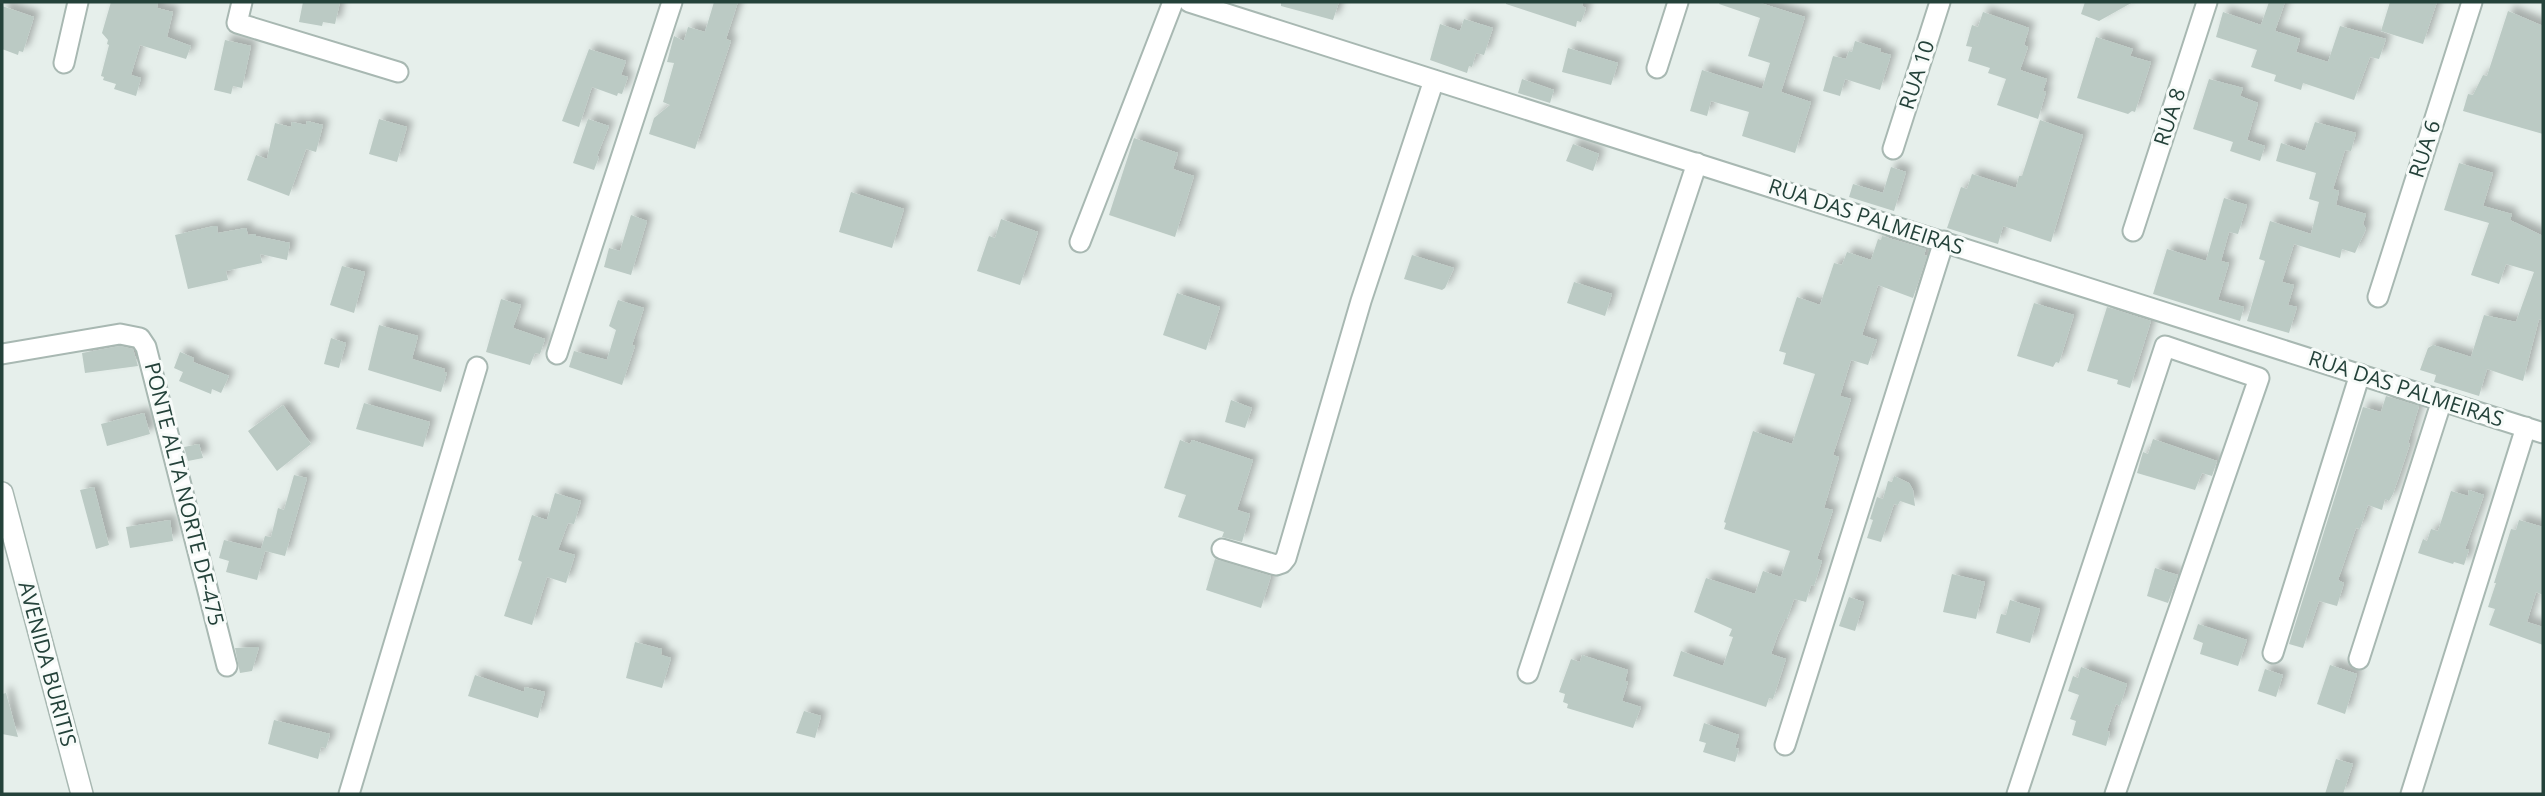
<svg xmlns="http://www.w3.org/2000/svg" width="2545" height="796" font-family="'Open Sans',sans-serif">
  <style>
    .building { fill: #bbcac4; filter: url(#shadow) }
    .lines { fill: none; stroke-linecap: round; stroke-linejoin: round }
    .minor-casing { stroke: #a8b8b2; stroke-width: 23 }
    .tertiary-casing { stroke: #a8b8b2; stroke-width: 24 }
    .minor { stroke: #fff; stroke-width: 19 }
    .tertiary { stroke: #fff; stroke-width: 21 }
    .labels { text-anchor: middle; stroke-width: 6; stroke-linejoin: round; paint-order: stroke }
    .street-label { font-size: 21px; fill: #24423a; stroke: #f7fbf9 }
  </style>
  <defs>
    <filter id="shadow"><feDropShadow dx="6" dy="-6" stdDeviation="3.5" flood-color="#0004"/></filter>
  </defs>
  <rect width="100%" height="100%" fill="#e6efeb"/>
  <path class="building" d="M111,2H158L157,8L173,12L167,37L191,46L186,59L140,45L131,75L141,78L136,96L114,89L116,84L103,80L104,77L101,76L109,45L107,44L108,40L102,33Z
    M303,2H340L335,24L323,22L322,26L299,22Z
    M714,2H738L726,39L731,41L695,149L649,134L654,118L670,105L663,102L674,63L667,62L674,36L684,41L688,27L705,32Z
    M1281,2H1339L1333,20L1281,6Z
    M1506,2H1583L1582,6L1586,8L1581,22L1577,21L1576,27L1506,4Z
    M1720,2H1757L1805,17L1781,92L1811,102L1795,153L1742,136L1749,112L1711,101L1707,116L1690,111L1702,70L1762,89L1770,63L1748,56L1760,18L1719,4Z
    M2085,2H2133L2099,21L2081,14Z
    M2269,2H2285L2275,31L2300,39L2296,52L2328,62L2340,26L2386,39L2379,59L2370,57L2354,100L2303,83L2301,90L2274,81L2276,75L2251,67L2257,50L2216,37L2223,12L2261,25Z
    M2390,2H2437L2423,44L2381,31Z
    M2,6L34,17L23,52L19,51L18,55L2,49Z
    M2508,11L2543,26V134L2463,111L2468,94L2473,95L2483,75L2487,76Z
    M1983,12L2029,28L2024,45L2028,47L2020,70L2047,79L2043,91L2046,92L2038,119L1997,105L2006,79L1988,73L1990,68L1968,61L1972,47L1966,46L1972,25L1978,27Z
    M1464,19L1493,28L1484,55L1476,53L1472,67L1469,66L1467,73L1430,60L1440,24L1460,31Z
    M2096,37L2133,49L2130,56L2151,62L2135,112L2132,111L2128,114L2077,98Z
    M225,40L251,46L242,88L233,86L231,94L214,90Z
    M1855,41L1881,49L1880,52L1891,55L1880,90L1845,79L1840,96L1823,91L1833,56L1846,59L1849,51L1852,52Z
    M1568,48L1618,63L1611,85L1562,72Z
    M589,49L626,61L621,75L628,77L622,94L618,93L617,96L592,87L579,127L562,121Z
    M1522,79L1554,90L1550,103L1518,93Z
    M2209,79L2243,88L2240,96L2258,103L2247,140L2265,146L2260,161L2230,151L2233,142L2193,129Z
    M379,119L407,127L397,162L369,154Z
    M588,119L609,126L597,156L599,157L594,170L573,163Z
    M2040,120L2083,135L2051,242L2003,226L1998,244L1947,228L1961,187L1967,189L1972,174L2016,188L2019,176H2022Z
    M307,121L323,125L316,152L306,149L289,196L247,180L256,155L267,159L275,123L291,127L292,122L306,125Z
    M2315,122L2356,133L2351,151L2345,150L2333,189L2339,191L2336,205L2366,214L2363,224L2366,229L2355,253L2342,249L2340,258L2294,244L2282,282L2294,285L2288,305L2297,307L2289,333L2247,321L2265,261L2259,259L2270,221L2311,234L2319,202L2309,199L2316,173L2276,161L2281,143L2305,151Z
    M1134,138L1178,153L1173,169L1194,176L1175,237L1109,215Z
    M1573,144L1599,154L1593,171L1566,161Z
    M2459,163L2493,173L2483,206L2512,214L2510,220L2543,236V320L2539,319L2523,381L2487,369L2479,396L2434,382L2436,375L2420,370L2428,348L2433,345L2471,357L2484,315L2516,322L2534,272L2506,264L2499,284L2471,275L2489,223L2444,210Z
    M1891,167L1906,172L1894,211L1849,197L1853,184L1883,193Z
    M851,192L904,209L892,248L839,232Z
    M2224,198L2247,205L2238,234L2229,232L2221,261L2229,263L2218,300L2244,307L2240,321L2153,294L2167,249L2206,261Z
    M631,215L647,221L631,275L604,267L609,248L620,251Z
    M1001,219L1038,232L1020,285L977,271L989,236L995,238Z
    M214,226H217L218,233L246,228L248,235L256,234V236L290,243L287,260L260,254L262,263L226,271L228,280L188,289L175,235Z
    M1882,236L1926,249L1924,255L1927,256L1913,298L1878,285L1862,335L1877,340L1868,365L1851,360L1840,396L1851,399L1833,455L1839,457L1824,508L1833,510L1817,559L1822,561L1814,586L1811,585L1806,602L1794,599L1787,619H1785L1778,634L1771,654L1786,659L1773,699L1769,698L1766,707L1673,676L1681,651L1723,666L1733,637L1729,636L1732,629L1694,612L1706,578L1755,594L1763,571L1781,577L1790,551L1724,529L1726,523L1724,522L1753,431L1792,444L1815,374L1783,364L1786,353L1779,351L1797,297L1820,305L1834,263L1842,265L1847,252L1871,260L1878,239L1881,240Z
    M1412,255L1454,268L1445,288L1442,290L1404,279Z
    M342,266L365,272L354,313L330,305Z
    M1574,282L1612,294L1605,316L1567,303Z
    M1177,293L1220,307L1206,350L1163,335Z
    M501,299L521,305L513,328L545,339L540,354L535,353L530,365L486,352Z
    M618,300L644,308L632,345L635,346L622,385L569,367L574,351L607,360L616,330L609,326Z
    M2034,303L2074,315L2059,363L2056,362L2053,367L2017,356Z
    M2107,307L2151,321L2130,388L2117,384L2118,380L2087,371Z
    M379,325L418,336L412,359L445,369L444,372L447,373L441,392L368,370Z
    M331,338L346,343L339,368L324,364Z
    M120,346L133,349L138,366L85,373L82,353Z
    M180,352L194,358L193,362L229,376L221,393L212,389L211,394L179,381L183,372L174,368Z
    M2386,396L2419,406L2408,443L2410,444L2393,494L2389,501L2385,499L2382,510L2368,505L2360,529L2356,528L2338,580L2344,583L2337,606L2319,601L2303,648L2289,644L2363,407L2381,412Z
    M1231,400L1252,408L1245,428L1225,422Z
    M364,403L430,422L423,447L356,429Z
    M283,405L311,444L277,471L248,431Z
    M144,413L150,434L107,446L101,424Z
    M2153,439L2217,461L2212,476L2202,473L2195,490L2137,473L2143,452L2148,454Z
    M1180,440L1190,444L1192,440L1253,460L1237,510L1250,514L1242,542L1222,537L1224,532L1178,517L1186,495L1164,488Z
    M199,444L203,458L188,461L184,447Z
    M294,475L307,478L285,556L265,551L257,580L226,572L229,561L219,558L224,540L261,549L265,536L271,537L278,508L284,510Z
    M1894,476L1909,483L1913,490L1915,506L1900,501L1898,505L1894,504L1881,542L1867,538L1873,520L1870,519L1877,497L1883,499L1888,481L1892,482Z
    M94,487L109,545L96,549L80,490Z
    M2469,490L2484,495L2465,549L2469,550L2464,565L2454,562L2453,564L2418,553L2423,539L2427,541L2431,529L2438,531L2451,491L2468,496Z
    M555,493L581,501L574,524L568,523L558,550L575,555L566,583L547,577L532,625L504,616L522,562L518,560L532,515L547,520Z
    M170,520L173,541L130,548L126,527Z
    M2519,520L2543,527V595L2536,592L2527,622L2543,627V645L2489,625L2495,609L2488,607L2496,583H2494L2511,529L2516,530Z
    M1215,559L1271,576L1261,608L1206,590Z
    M2155,568L2178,575L2168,603L2147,596Z
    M1952,574L1985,582L1976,619L1943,612Z
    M1849,597L1864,602L1855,631L1839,626Z
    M2010,600L2040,609L2030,643L1996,633L2001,614L2006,615Z
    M2198,624L2247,640L2238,666L2200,654L2203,643L2193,639Z
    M635,642L662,649L661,655L671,658L662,688L626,678Z
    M259,647L252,671L240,673L235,648Z
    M1582,655L1628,670L1625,681L1628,682L1622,701L1641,707L1633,728L1567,708L1568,704L1563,702L1565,694L1559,692L1571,659L1580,662Z
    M2330,665L2357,674L2345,714L2317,704Z
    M2081,667L2127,684L2120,706L2116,704L2107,731L2110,732L2106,746L2072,735L2076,721L2070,719L2079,695L2068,691L2073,676L2078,678Z
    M2265,669L2283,675L2276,697L2258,691Z
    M475,675L524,692L525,687L545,692L538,718L468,696Z
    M6,693L18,737L2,734V694Z
    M804,711L821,716L815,738L796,733Z
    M274,720L330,734L326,748L321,747L318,759L268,744Z
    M1704,723L1739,735L1735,748L1739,749L1735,762L1703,752L1706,743L1699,741Z
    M2336,759L2353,764L2343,794H2325Z"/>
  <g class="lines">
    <g class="minor-casing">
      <path id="minor" d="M242,2L237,23L398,72
        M1189,2L2543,433
        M64,63L78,2
        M1657,68L1678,2
        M1893,149L1940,2
        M2133,231L2207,2
        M1080,242L1173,2
        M2378,297L2472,2
        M2,354L120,334L140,338L146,347L227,666
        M557,354L672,2
        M1222,549L1276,565L1282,563L1286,558L1361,301L1434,80
        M2273,653L2360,374
        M2359,659L2442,400
        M1528,673L1697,163
        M1785,745L1944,241
        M349,794L477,367
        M2017,794L2165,346L2259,378L2115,794
        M2411,794L2526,427"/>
    </g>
    <g class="tertiary-casing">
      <path id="tertiary" d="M2,493L82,794"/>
    </g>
    <use href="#minor" class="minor"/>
    <use href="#tertiary" class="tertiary"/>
  </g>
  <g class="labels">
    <g class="street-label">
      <text transform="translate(1917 75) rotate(-72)" y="7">RUA 10</text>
      <text transform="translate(2170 117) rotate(-72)" y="7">RUA 8</text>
      <text transform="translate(2425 149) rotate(-72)" y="7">RUA 6</text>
      <text transform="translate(1866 217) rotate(18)" y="7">RUA DAS PALMEIRAS</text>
      <text transform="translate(2406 389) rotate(18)" y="7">RUA DAS PALMEIRAS</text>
      <text transform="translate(184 494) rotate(76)" y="7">PONTE ALTA NORTE DF-475</text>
      <text transform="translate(47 664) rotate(75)" y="7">AVENIDA BURITIS</text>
    </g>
  </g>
  <rect width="2545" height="796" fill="none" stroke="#24423a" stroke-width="7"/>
</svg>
